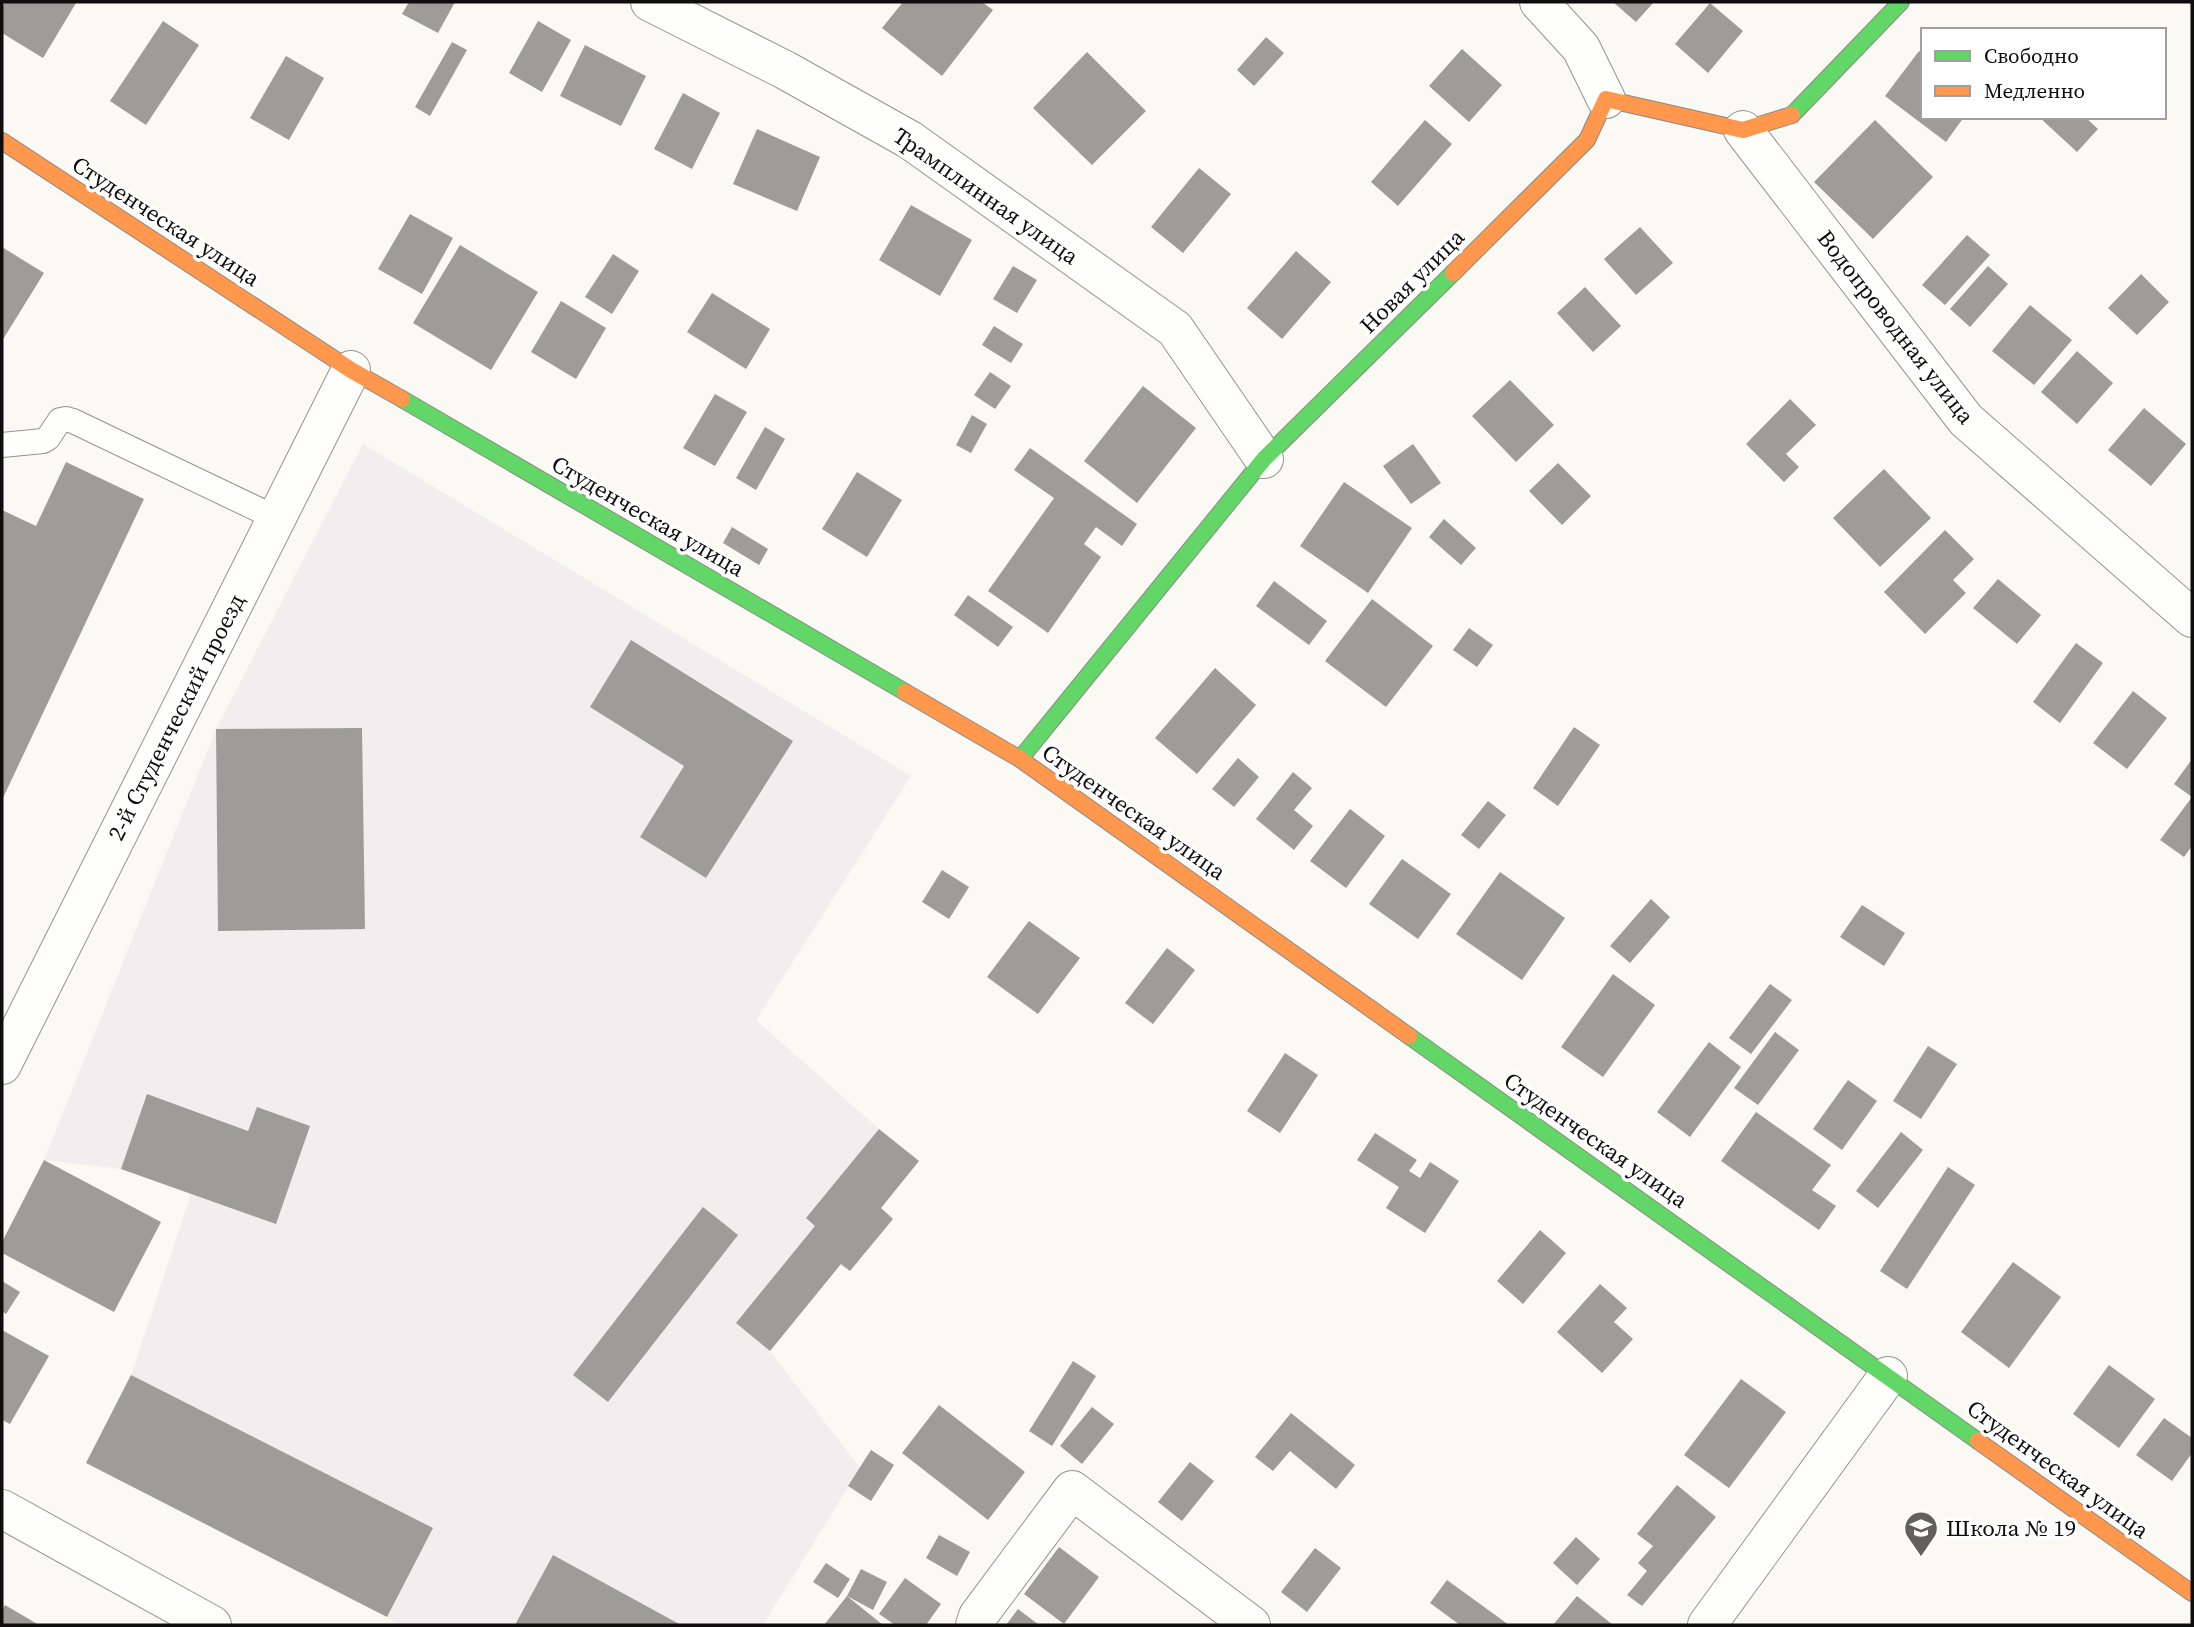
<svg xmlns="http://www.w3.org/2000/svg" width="2194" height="1627" font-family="'Source Serif 4',serif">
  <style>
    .industrial { fill: #f2edef }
    .building { fill: #9e9c98 }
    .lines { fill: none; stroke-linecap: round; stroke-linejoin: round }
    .lane-casing { stroke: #949491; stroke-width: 26 }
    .street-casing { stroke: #949491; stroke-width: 40 }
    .fast-casing { stroke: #8b8a88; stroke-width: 18 }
    .slow-casing { stroke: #8b8a88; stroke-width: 18 }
    .lane { stroke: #fefefd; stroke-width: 24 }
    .street { stroke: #fefefd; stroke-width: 38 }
    .fast { stroke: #63d668; stroke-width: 16 }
    .slow { stroke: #ff974d; stroke-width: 16 }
    .labels { text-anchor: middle; stroke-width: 7; stroke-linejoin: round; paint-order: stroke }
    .street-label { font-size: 23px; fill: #0e0e0e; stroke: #fff }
    .poi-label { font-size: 23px; fill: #0e0e0e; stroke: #fff; text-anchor: start }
  </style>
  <rect width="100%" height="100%" fill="#faf9f3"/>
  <path class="industrial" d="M363,444L911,776L756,1020L879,1129L919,1161L881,1208L893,1219L850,1271L840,1265L770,1351L860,1468L763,1625H398L387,1617L86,1463L131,1375L191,1194L121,1169L44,1160L216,729Z"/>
  <path class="building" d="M5,2H75L76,3L43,58L2,33V7Z
    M409,2H455L438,33L402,14Z
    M903,2H982L993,10L942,76L882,28Z
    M1613,2H1654L1636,22Z
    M1710,3L1743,31L1708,73L1675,44Z
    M163,21L199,45L146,125L110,101Z
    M538,21L571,40L542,92L509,73Z
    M1266,37L1284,53L1254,86L1237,70Z
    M452,42L467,50L430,116L415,107Z
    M585,45L646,76L621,126L560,96Z
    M1462,49L1502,85L1469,122L1429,86Z
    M1919,51L1923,55V117H1964L1946,142L1885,96Z
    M1087,52L1146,111L1092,165L1033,108Z
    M286,56L324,78L289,140L250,118Z
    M683,93L720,113L692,169L654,149Z
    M2039,117H2085L2098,129L2077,152Z
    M1425,120L1452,144L1398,206L1371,182Z
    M1875,120L1933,177L1873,239L1814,182Z
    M757,129L820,157L797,211L733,184Z
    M1199,168L1231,194L1183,253L1151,227Z
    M911,205L972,240L940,296L879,260Z
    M410,214L453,238L422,294L378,269Z
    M1640,227L1673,263L1636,295L1604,259Z
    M1967,235L1990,255L1945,305L1922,285Z
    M460,245L538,292L491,370L413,323Z
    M2,247L44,273L2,341Z
    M1296,251L1331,282L1282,339L1247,308Z
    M613,254L639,271L612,314L585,297Z
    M1013,266L1037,280L1017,313L993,299Z
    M1988,266L2008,284L1970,327L1950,309Z
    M2141,274L2169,302L2137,335L2108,308Z
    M1585,287L1621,326L1593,352L1557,313Z
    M712,293L770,329L746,369L687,332Z
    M561,301L606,328L576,379L531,352Z
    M2030,305L2072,340L2034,385L1992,351Z
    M994,326L1023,344L1011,363L982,345Z
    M2077,351L2113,383L2077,424L2041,392Z
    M990,372L1011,386L995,409L974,395Z
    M1510,380L1554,425L1516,462L1472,416Z
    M1143,386L1196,428L1137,503L1084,461Z
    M715,394L747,412L715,466L683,448Z
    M1790,399L1816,425L1786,454L1799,467L1784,482L1746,444Z
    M2144,408L2186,444L2151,486L2108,450Z
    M972,415L987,424L971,453L956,445Z
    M765,427L785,439L756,490L736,478Z
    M1413,444L1441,483L1411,504L1383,466Z
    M1030,448L1137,524L1122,546L1096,527L1084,544L1101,557L1048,633L988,591L1054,498L1014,470Z
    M66,462L144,499L2,800V510L36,526Z
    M1558,463L1591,496L1562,525L1529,491Z
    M1884,469L1931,518L1880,567L1833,518Z
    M857,472L902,500L867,557L822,529Z
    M1344,482L1412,528L1368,593L1300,546Z
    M1444,519L1476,548L1461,565L1429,537Z
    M732,527L768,549L759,565L723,543Z
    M1945,530L1974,559L1953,580L1966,593L1925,634L1884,592Z
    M1998,579L2041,615L2017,644L1973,608Z
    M1274,581L1327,621L1309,645L1256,606Z
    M968,595L1013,627L998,647L954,615Z
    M1372,599L1433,646L1386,707L1325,661Z
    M1469,628L1493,645L1477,667L1453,650Z
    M631,640L793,741L706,878L640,837L684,766L590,707Z
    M2076,643L2103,663L2060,723L2033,702Z
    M1215,668L1256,705L1197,774L1155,738Z
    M2133,691L2167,718L2127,769L2093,743Z
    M1574,727L1600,745L1558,806L1533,788Z
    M362,728L365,929L218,931L216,729Z
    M1238,758L1259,777L1234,807L1212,789Z
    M2192,759V797L2174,784Z
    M1293,772L1312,788L1294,810L1313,826L1294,850L1256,819Z
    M2192,797V846L2184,857L2160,840Z
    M1488,801L1506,815L1479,849L1461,835Z
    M1350,809L1385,836L1346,888L1310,861Z
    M1402,859L1451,894L1418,939L1369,904Z
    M942,870L969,887L949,919L922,902Z
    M1500,872L1565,918L1522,980L1456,934Z
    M1651,899L1670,917L1630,963L1610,946Z
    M1862,905L1905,933L1884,966L1840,937Z
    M1029,921L1080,958L1038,1014L987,977Z
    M1167,948L1195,970L1153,1024L1125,1003Z
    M1613,974L1655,1005L1603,1077L1561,1047Z
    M1770,984L1792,1000L1751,1054L1729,1038Z
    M1775,1032L1799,1050L1758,1105L1734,1088Z
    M1709,1042L1741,1067L1690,1137L1657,1112Z
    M1928,1046L1957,1064L1921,1119L1893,1101Z
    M1285,1053L1318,1075L1280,1133L1247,1111Z
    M1848,1080L1877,1101L1842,1150L1813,1129Z
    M147,1094L248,1131L257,1107L310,1126L276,1224L121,1169Z
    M1756,1112L1831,1165L1812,1190L1836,1206L1819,1230L1721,1161Z
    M879,1129L919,1161L881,1208L893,1219L850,1271L841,1264L770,1351L736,1323L815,1226L806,1218Z
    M1901,1132L1923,1150L1878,1208L1856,1191Z
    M1375,1133L1417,1160L1409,1171L1420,1178L1430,1162L1459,1181L1425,1233L1386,1208L1399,1187L1357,1160Z
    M44,1160L161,1222L114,1312L2,1253V1242Z
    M1948,1167L1975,1185L1907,1289L1880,1271Z
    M703,1207L738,1235L608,1402L573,1375Z
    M1540,1230L1566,1253L1523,1304L1497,1281Z
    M2013,1262L2061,1297L2009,1368L1961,1332Z
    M2,1281L20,1292L6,1314L2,1311Z
    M1600,1284L1627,1308L1614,1322L1633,1339L1602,1373L1557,1332Z
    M2,1330L49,1356L10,1424L2,1420Z
    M1073,1361L1096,1376L1052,1446L1029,1431Z
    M2109,1365L2155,1399L2119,1448L2073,1414Z
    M131,1375L433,1528L387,1617L86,1463Z
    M1741,1379L1786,1412L1729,1488L1684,1455Z
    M939,1405L1025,1472L988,1520L902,1453Z
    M1092,1407L1114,1424L1082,1464L1060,1446Z
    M1291,1413L1355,1465L1336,1489L1290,1451L1273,1471L1255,1457Z
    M2164,1418L2192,1438V1453L2172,1481L2136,1455Z
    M871,1450L894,1465L871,1501L848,1486Z
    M1190,1462L1214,1481L1182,1521L1158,1502Z
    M1677,1485L1716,1517L1642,1606L1627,1595L1647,1571L1638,1563L1653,1546L1637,1534Z
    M939,1535L970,1552L957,1576L926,1558Z
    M1576,1537L1600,1559L1577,1585L1553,1563Z
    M1059,1547L1099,1577L1064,1624L1024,1594Z
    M1315,1548L1341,1568L1307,1612L1281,1592Z
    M553,1555L681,1625H515Z
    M826,1563L850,1579L838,1598L813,1582Z
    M861,1569L887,1582L873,1610L847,1596Z
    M905,1578L941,1604L926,1625H895L879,1614Z
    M1447,1580L1509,1625H1460L1430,1603Z
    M847,1596L883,1625H824Z
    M1577,1596L1613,1625H1553Z
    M5,1605L39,1625H2V1610Z
    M1018,1609L1039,1625H1006Z"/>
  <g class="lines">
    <g class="lane-casing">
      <path id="lane" d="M2,445L43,441L48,438L60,420L66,419L73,421L276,518"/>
    </g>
    <g class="street-casing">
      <path id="street" d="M650,2L785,70L910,140L1175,329L1264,459
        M1539,2L1581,48L1606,99
        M1743,130L1966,420L2192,618
        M2,1065L351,370
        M2,1509L212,1625
        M975,1625L978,1616L1072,1490L1251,1625
        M1707,1625L1888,1376"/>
    </g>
    <g class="fast-casing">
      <path id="fast" d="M1792,115L1901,2
        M402,399L905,692
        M1020,759L1264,459L1453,273
        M1409,1036L1978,1441"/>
    </g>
    <g class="slow-casing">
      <path id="slow" d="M2,141L351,370L402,399
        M1453,273L1587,140L1606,99L1743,130L1792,115
        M905,692L1020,759L1409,1036
        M1978,1441L2192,1593"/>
    </g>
    <use href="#lane" class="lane"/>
    <use href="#street" class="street"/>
    <use href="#fast" class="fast"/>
    <use href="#slow" class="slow"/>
  </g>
  <defs>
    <g id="school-pin" transform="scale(1.75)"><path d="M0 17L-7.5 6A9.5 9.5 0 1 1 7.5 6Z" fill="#61605e" stroke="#fff"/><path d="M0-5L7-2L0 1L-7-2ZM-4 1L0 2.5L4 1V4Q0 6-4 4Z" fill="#fff"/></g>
  </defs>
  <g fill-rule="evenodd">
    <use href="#school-pin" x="1921" y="1528"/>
  </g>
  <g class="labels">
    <g class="street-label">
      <text transform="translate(986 196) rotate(35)" y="8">Трамплинная улица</text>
      <text transform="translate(166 221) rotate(33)" y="8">Студенческая улица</text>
      <text transform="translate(1412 281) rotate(-45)" y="8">Новая улица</text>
      <text transform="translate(1896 327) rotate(52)" y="8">Водопроводная улица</text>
      <text transform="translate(648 516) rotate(30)" y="8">Студенческая улица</text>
      <text transform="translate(176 717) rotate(-63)" y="8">2-й Студенческий проезд</text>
      <text transform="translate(1134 812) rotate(35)" y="8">Студенческая улица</text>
      <text transform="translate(1596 1140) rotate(35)" y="8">Студенческая улица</text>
      <text transform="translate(2058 1469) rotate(36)" y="8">Студенческая улица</text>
    </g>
    <g class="poi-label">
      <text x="1946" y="1536">Школа № 19</text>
    </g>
  </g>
  <rect width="2194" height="1627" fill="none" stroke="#0e0e0e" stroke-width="7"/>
  <rect x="1921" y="28" width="245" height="91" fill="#ffffff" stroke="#9f9f9f" stroke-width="2"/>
  <rect x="1935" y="51" width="35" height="10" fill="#63d668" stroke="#9f9f9f" stroke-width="2"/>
  <text x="1984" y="63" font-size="21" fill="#0e0e0e">Свободно</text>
  <rect x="1935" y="86" width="35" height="10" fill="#ff974d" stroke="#9f9f9f" stroke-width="2"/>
  <text x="1984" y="98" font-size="21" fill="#0e0e0e">Медленно</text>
</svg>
